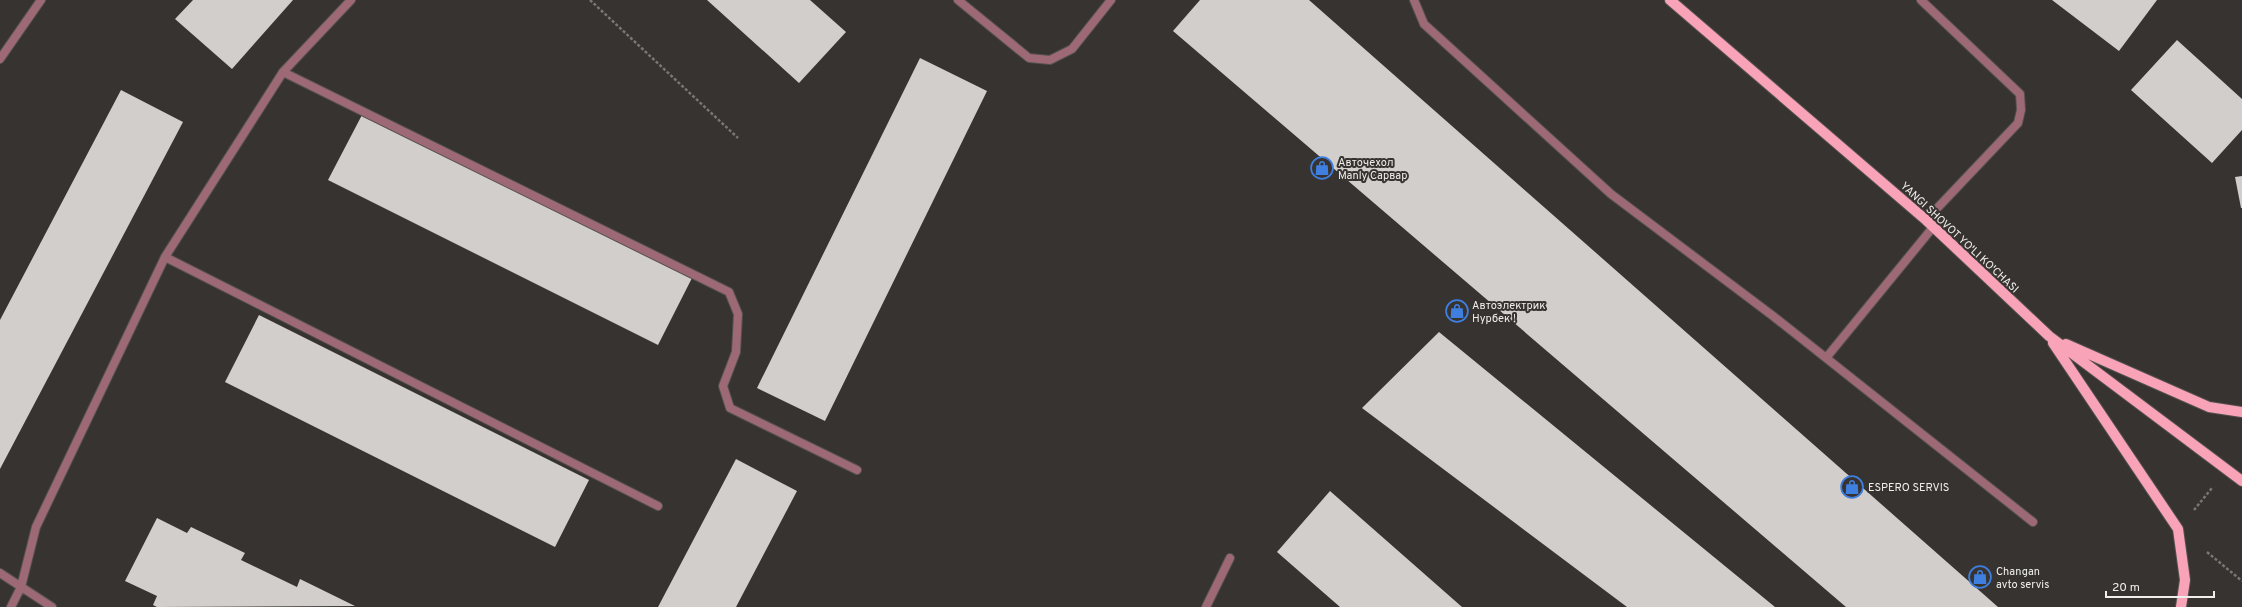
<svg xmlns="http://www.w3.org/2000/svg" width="2242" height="607" font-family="Overpass,sans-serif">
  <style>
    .building { fill: #d2cecb }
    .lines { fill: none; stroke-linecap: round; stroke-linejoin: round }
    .service-casing { stroke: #54514f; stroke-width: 10 }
    .primary-casing { stroke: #54514f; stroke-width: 12 }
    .path { stroke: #797674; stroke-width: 2.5; stroke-dasharray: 3 2; stroke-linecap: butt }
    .service { stroke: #9d6975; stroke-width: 8 }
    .primary { stroke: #f9a3b8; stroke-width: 10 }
    .labels { text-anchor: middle; stroke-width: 4; stroke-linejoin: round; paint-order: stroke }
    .poi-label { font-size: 11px; fill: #f1efed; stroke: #363331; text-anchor: start }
    .street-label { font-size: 11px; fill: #f1efed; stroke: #363331 }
  </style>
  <rect width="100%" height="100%" fill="#363331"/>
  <path class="building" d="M193,0H293L232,69L175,19Z
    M707,0H810L846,32L799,83Z
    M1200,0H1309L1998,607H1846L1173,31Z
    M2052,0H2157L2119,51Z
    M2177,40L2242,99V130L2212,163L2131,90Z
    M920,58L987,91L825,421L757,388Z
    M121,90L183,122L0,469V320Z
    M363,113L692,278L658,345L328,180Z
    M2242,176V208H2241L2235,177Z
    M259,315L589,480L555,547L225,382Z
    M1439,332L1775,607H1627L1362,408Z
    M736,459L797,491L736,607H658Z
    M1330,491L1462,607H1340L1277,552Z
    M157,518L187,533L191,527L245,553L241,560L297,587L300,579L355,606L157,607L153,605L157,596L125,581Z"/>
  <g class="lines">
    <g class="service-casing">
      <path id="service" d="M958,0L1029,58L1050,60L1072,49L1111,0
        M1414,0L1424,24L1611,194L1773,316L2033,522
        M1921,0L2020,94L2021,110L2018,123L1926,220
        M0,59L41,0
        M283,72L729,292L738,314L736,352L723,386L730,408L857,470
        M165,257L658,506
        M1826,358L1934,226
        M0,573L52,607
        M11,607L21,587L36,527L165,257L283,72L351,0
        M1206,607L1230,558"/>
    </g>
    <g class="primary-casing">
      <path id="primary" d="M1670,0L1926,220L2049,336L2242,481
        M2053,343L2178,529L2185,580L2181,607
        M2066,344L2209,407L2242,412"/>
    </g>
    <path class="path" d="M590,0L738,138
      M2194,510L2212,488
      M2207,552L2242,581"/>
    <use href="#service" class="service"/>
    <use href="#primary" class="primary"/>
  </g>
  <defs>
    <g id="shop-ring" transform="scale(1.15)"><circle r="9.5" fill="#363331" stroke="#3f7fe0" stroke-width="1.5"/><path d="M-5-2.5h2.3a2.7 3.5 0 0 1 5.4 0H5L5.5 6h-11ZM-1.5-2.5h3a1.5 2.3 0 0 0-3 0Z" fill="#3f7fe0"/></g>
  </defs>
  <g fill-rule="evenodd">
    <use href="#shop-ring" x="1322" y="168"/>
    <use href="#shop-ring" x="1457" y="311"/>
    <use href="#shop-ring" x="1852" y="487"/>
    <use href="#shop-ring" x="1980" y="577"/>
  </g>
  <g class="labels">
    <g class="poi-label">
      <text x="1338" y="166">Авточехол<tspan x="1338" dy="13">Manly Сарвар</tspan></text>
      <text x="1472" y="309">Автоэлектрик<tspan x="1472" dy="13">Нурбек !</tspan></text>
      <text x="1868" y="491">ESPERO SERVIS</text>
      <text x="1996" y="575">Changan<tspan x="1996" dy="13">avto servis</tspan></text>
    </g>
    <g class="street-label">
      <text transform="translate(1960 237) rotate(43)" y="4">YANGI SHOVOT YO'LI KO'CHASI</text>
    </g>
  </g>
  <path d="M2106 591v6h108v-6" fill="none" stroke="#f1efed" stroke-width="2"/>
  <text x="2112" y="591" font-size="12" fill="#f1efed" stroke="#363331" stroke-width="3" paint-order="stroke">20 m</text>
</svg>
